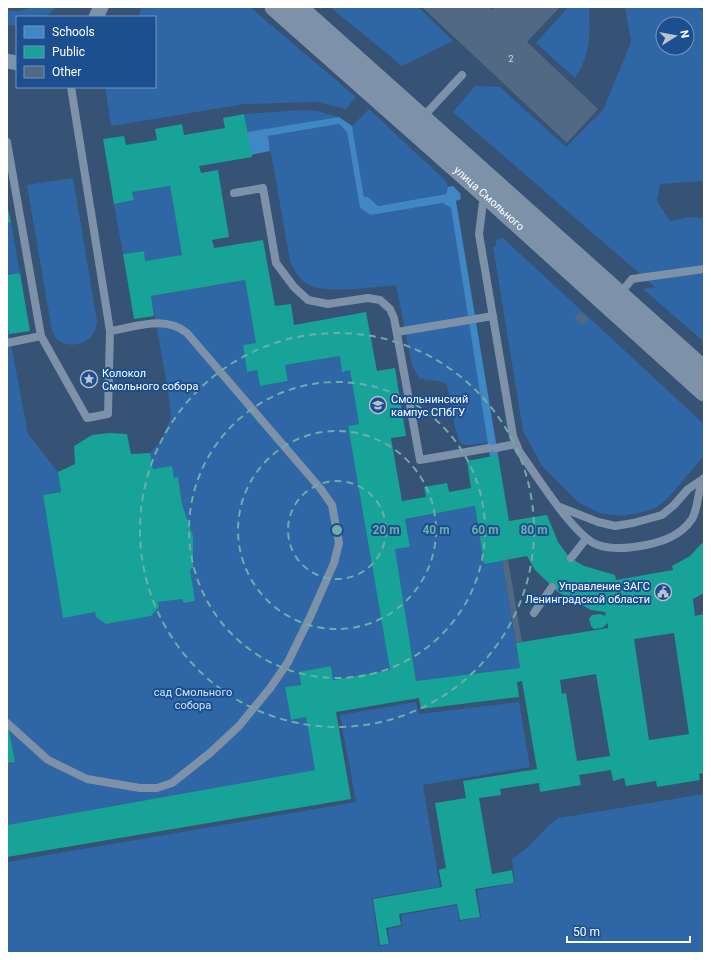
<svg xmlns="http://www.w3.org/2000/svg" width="711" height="960" font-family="Roboto,sans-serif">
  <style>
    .green { fill: #2f66a5; fill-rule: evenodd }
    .schools { fill: #3f88c5 }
    .public { fill: #17a398; fill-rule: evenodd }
    .building { fill: #526984 }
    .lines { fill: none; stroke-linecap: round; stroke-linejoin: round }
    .service { stroke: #7d92a8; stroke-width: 8 }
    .minor { stroke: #7d92a8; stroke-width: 15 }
    .tertiary { stroke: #7d92a8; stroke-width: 19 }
    .ring { fill: none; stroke: #6fada8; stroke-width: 2; stroke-dasharray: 7 5 }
    .labels { text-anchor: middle; stroke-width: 4; stroke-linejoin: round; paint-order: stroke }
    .number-label { font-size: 9px; fill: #d4dae0 }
    .street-label { font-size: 11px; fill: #fff; stroke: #1b4f8f }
    .poi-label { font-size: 11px; fill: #fff; stroke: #1b4f8f; text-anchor: start }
    .park-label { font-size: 11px; fill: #cfe3fa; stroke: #1b4f8f }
    .centre { fill: #6fada8; stroke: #1b4f8f; stroke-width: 2 }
    .ring-label { font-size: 12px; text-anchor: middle; font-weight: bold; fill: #6fada8; stroke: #1b4f8f; stroke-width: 4; stroke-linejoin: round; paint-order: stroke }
  </style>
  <rect width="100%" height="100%" fill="#365274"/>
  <path class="green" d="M33,7H57L45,17H17V26L7,25V10L19,11Z
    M142,7H250L356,97L346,109L318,102L245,104L111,126L105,87H155V17H138Z
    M330,7H418L453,41L402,66Z
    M568,7H589C590,35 591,54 575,78L536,43Z
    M625,7H698L704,13V181L660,184L657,201L670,221L690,217L704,218V342L643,289L655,287L453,112L475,86L500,87L566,147L603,110L631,42ZM663,24H687V48H663Z
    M369,109L446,181L448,187L446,194L378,206L368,197H364L352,126Z
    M302,110L317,111L339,117L247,132L244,114Z
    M339,124L347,132L360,208L372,215L443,203L451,208L488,443L466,445L461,443C451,425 454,403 446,384L438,381L420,379L412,365L396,285C375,287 327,294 309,285C299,280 294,270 290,261L268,136Z
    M73,178L97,321C96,325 96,330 94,333C87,345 67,349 57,339C55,337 53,333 52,331L27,185Z
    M170,186L182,255L145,261L143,251L123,254L114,204L134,200L132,192Z
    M11,222L20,273L7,275V223Z
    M503,238L704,424V456L668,498L657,507L644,512L622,516L599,513L578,502L542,466L523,431L493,247L496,246V241L498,239Z
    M245,280L256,343L243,345L247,372L257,370L260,386L288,381L285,365L340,356L342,371L350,370L359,424L348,426L390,670L333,680L330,666L299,672L301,685L285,687L291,720L306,717L315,770L7,825V763L15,762L9,730H7V322L28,434L58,472L61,492L43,495L63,617L95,612L106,624L151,616L159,607L158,602L182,599L184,603L195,601L190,569L193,568V536L182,504L178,477L174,478L172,466L153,469L150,453L160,442L171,418L168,391L151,296Z
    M475,506L502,560L520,668L416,681L395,549L410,547L405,519Z
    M416,702L419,714L519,702L530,767L423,785L440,887L372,898L379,946L390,944L388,929L402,926L401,915L457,905L459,921L481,917L477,890L515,883L512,859L527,848L549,825L559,818L704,794V953H7V862L356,802L340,715Z"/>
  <path class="schools" d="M339,117L352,126L364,197H368L378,206L446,194L448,187L453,186L460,193L461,199L456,201L498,455L490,457L451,208L443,203L371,215L360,208L347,132L339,124L268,136L270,151L251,155L247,132Z"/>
  <path class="public" d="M244,114L252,157L199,166L201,173L218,170L229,237L212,240L214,248L263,240L275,306L291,304L294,325L366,312L377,371L395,368L406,436L391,438L402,501L426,497L424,487L447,483L449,492L471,488L467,461L498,455L509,521L547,515L558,542L569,557L584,566L615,575L616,580L673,570L672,566L690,556L704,541V593L693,599L695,616L704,614V773L699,774L700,780L657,787L656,781L626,786L624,778L613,781L611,770L579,775L581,785L540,792L539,783L500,789L501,795L479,798L492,874L512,870L514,883L475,889L480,917L460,920L457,904L399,914L401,925L386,928L389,944L380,945L373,899L442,887L439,870L446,868L435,803L466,798L463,781L537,769L522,681L517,682L519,697L421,709L419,698L336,712L351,799L7,857V825L315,770L306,717L291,720L285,687L301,685L299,672L331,666L333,680L390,670L348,426L359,424L350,370L342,372L340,356L285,365L288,381L260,386L257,370L247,372L243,345L256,343L245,280L151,296L154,316L134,319L123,254L144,251L145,261L182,255L170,186L132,192L134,200L114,204L103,139L124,136L126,145L157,140L155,129L182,124L184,135L225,128L223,118ZM475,506L484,564L527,556L535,570L558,592L591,610L605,612L606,616L600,614L592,615L589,619L591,626L594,629L602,628L608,623V628L516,643L520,668L416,681L395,549L410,547L405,519ZM674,633L689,734L649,740L634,639ZM596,674L610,756L577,761L566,693L562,694L560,680Z
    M7,205L11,222L7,223Z
    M20,273L30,331L9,334L7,322V275Z
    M109,433L127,434L131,454L150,453L153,469L172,466L174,478L178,477L182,504L193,536V568L190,569L195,601L184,603L182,599L158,602L159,607L151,616L106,624L96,617L95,612L63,618L43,495L61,492L58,472L75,464L74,446L92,435Z
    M7,730H9L15,762L7,763Z"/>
  <path class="building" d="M422,7H489L492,10L494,7H560L527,42L598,109L567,143Z
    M580,312L588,319L582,325L575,318Z
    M502,560H508L522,642L516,643Z"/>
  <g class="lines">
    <path class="service" d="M422,118L462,75
      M7,142L41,336L87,418L108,414L110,331L71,87
      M234,193L263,188L276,263L294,287L308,300L328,304L368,298L380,300L390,309L394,318L420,460L489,448
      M484,194L479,234L513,436L519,451C534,472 575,538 598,545C613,550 631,548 646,545C665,541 681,535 692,519C699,507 697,490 704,478
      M619,295L632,279L704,269
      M475,319L493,316
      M397,332L469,320
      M7,343L41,336
      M496,448L516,444
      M560,507L598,522L615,526L633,523L662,515L674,505L688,489L703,479
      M571,558L586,539
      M534,613L552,587
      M7,723L48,760L87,779L140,788H157L172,783L210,753L239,726L271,687L288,662L311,615L334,563L339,543L332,505L320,488L187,333C165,315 136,327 110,331"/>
    <path class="minor" d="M96,17L101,7
      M7,61L17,63"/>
    <g class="tertiary">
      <path id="s1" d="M274,7L485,194L704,392"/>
      <path d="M298,7L704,370"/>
    </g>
  </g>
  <g class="ring">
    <circle cx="337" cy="530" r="49"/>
    <circle cx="337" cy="530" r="99"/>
    <circle cx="337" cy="530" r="148"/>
    <circle cx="337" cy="530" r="197"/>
  </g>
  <defs>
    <g id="sight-ring" transform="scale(0.9)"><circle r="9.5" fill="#1b4f8f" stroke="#b9c2ce" stroke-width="1.5"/><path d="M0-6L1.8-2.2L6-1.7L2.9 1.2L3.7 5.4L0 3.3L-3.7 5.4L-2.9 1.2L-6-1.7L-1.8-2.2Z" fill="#b9c2ce"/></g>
    <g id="school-ring" transform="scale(0.9)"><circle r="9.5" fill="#1b4f8f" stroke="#b9c2ce" stroke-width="1.5"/><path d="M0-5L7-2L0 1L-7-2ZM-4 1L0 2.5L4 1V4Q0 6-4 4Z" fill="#b9c2ce"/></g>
    <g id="civic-ring" transform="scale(0.9)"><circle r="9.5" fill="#1b4f8f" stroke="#b9c2ce" stroke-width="1.5"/><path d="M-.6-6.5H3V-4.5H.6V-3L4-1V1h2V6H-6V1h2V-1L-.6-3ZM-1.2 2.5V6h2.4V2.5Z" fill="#b9c2ce"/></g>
  </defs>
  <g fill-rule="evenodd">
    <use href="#sight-ring" x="89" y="379"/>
    <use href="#school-ring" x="378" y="405"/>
    <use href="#civic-ring" x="663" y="592"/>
  </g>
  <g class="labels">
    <g class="number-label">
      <text x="511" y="62">2</text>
    </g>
    <g class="street-label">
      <text dy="4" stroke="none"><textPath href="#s1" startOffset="288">улица Смольного</textPath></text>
    </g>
    <g class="poi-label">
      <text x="102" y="377">Колокол<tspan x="102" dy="13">Смольного собора</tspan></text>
      <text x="391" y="403">Смольнинский<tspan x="391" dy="13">кампус СПбГУ</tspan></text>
      <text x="650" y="590" text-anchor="end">Управление ЗАГС<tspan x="650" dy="13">Ленинградской области</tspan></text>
    </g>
    <g class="park-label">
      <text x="193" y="696">сад Смольного<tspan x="193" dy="13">собора</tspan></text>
    </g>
  </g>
  <circle cx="337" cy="530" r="6" class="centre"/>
  <g class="ring-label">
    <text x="386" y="534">20 m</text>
    <text x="436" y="534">40 m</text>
    <text x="485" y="534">60 m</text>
    <text x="534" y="534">80 m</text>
  </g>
  <rect width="711" height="960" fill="none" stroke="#ffffff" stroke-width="16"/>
  <rect x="16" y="16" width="140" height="72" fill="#1b4f8f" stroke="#7695bc"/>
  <rect x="24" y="26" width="20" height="12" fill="#3f88c5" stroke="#7695bc"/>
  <text x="52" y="36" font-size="12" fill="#ffffff">Schools</text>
  <rect x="24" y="46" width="20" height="12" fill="#17a398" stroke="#7695bc"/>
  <text x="52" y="56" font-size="12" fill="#ffffff">Public</text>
  <rect x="24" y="66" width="20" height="12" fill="#526984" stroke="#7695bc"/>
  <text x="52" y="76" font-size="12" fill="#ffffff">Other</text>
  <g transform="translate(675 36) rotate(79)"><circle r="19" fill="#1b4f8f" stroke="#7695bc"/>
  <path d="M0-3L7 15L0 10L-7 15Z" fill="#b9c2ce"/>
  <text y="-6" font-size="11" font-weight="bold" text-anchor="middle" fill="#ffffff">N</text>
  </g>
  <path d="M567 936v6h123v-6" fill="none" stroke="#ffffff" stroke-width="2"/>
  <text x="573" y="936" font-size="12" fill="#ffffff" stroke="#1b4f8f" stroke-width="3" paint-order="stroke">50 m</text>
</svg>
